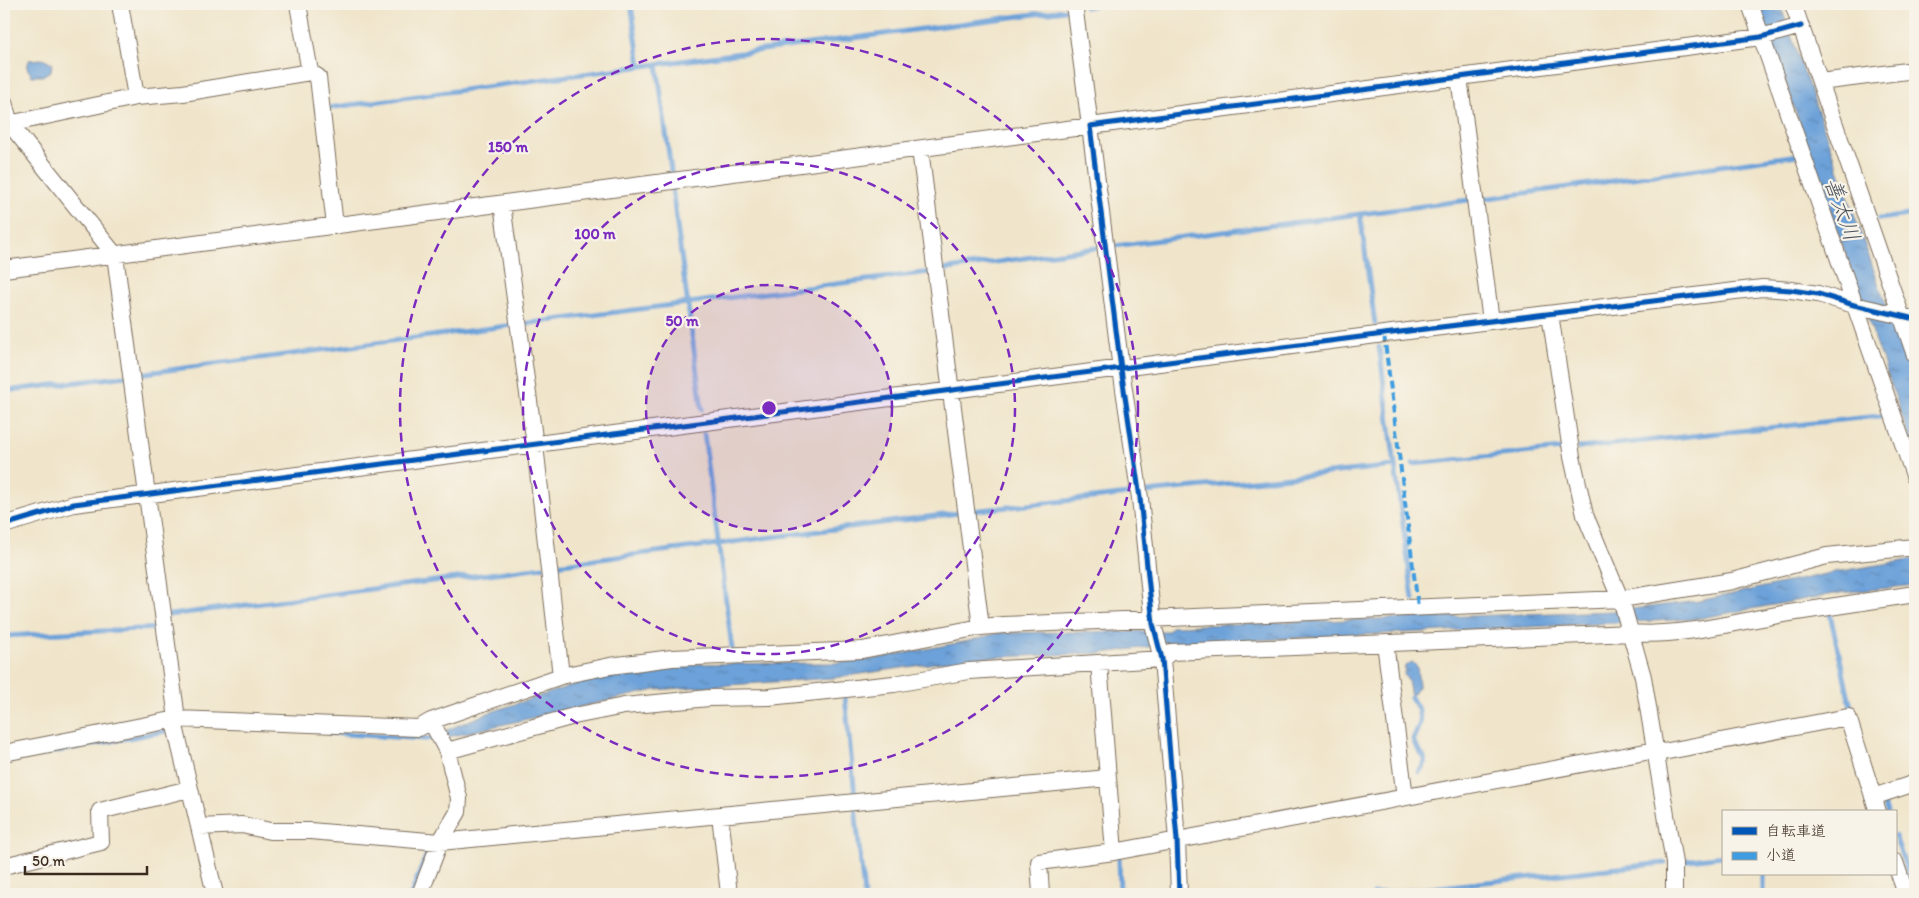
<svg xmlns="http://www.w3.org/2000/svg" width="1919" height="898" font-family="Itim,'Klee One',sans-serif">
  <style>
    .water { fill: url(#water-ripples); stroke: #54667c }
    .lines { fill: none; stroke-linecap: round; stroke-linejoin: round }
    .stream { stroke: #6ca1d9; stroke-width: 5 }
    .minor-casing { stroke: #7a6b5a; stroke-width: 18 }
    .minor { stroke: #fff; stroke-width: 16 }
    .quiet { stroke: #3f9ce0; stroke-width: 4; stroke-dasharray: 8 4; stroke-linecap: butt }
    .cycleway-casing { stroke: #f7f3e8; stroke-width: 8 }
    .cycleway { stroke: #0057b8; stroke-width: 5 }
    .ring { fill: none; stroke: #7b2cbf; stroke-width: 2.5; stroke-dasharray: 9 6 }
    .labels { text-anchor: middle; stroke-width: 4.5; stroke-linejoin: round; paint-order: stroke }
    .water-label { font-size: 22px; font-style: italic; fill: #4c545f; stroke: #f7f3e8 }
    .centre { fill: #7b2cbf; stroke: #f7f3e8; stroke-width: 2.5 }
    .ring-label { font-size: 15px; text-anchor: middle; font-weight: bold; fill: #7b2cbf; stroke: #f7f3e8; stroke-width: 4.5; stroke-linejoin: round; paint-order: stroke }
  </style>
  <defs>
    <pattern id="water-ripples" width="26" height="14" patternUnits="userSpaceOnUse" patternTransform="scale(1.25)"><rect width="26" height="14" fill="#6ca1d9"/><path d="M2 4q2-2 4 0t4 0M15 11q2-2 4 0t4 0" fill="none" stroke="#5a83af"/></pattern>
  </defs>
  <rect width="100%" height="100%" fill="#f7f3e8"/>
  <filter id="ink" filterUnits="userSpaceOnUse"><feTurbulence type="fractalNoise" baseFrequency=".02" numOctaves="2"/><feDisplacementMap in="SourceGraphic" scale="10" xChannelSelector="R" yChannelSelector="G"/><feConvolveMatrix kernelMatrix="1 2 1 2 8 2 1 2 1" color-interpolation-filters="sRGB"/></filter>
  <filter id="wash" filterUnits="userSpaceOnUse"><feTurbulence type="fractalNoise" baseFrequency=".0096" numOctaves="4" result="noise"/><feDisplacementMap in="SourceGraphic" scale="20" xChannelSelector="R" yChannelSelector="G"/><feGaussianBlur stdDeviation="1.12" result="paint"/><feColorMatrix in="noise" values="0 0 0 0 0 0 0 0 0 0 0 0 0 0 0 0 0 1.4 0 .05"/><feComposite in="paint" operator="in"/></filter>
  <g filter="url(#wash)">
    <rect width="100%" height="100%" fill="#f0e5ca"/>
    <path class="water" d="M1758,4H1780L1915,387V453Z
      M42,59L52,63L51,71L42,76H32L27,68L29,60Z
      M1915,559V585L1840,593L1695,619L1171,644L1103,653L970,658L833,678L655,690L435,740L432,736L488,713L579,683L677,664L836,663L874,659L968,641L998,633L1169,631L1172,626L1614,611L1699,601L1835,572Z
      M1412,662L1417,666L1419,685L1411,697L1408,681L1404,674L1405,666Z"/>
    <g class="lines">
      <path class="stream" d="M631,4L640,66
        M1085,7L1107,4
        M657,64L672,178
        M327,108L1065,10
        M672,188L702,409
        M1482,199L1798,155
        M1360,214L1375,324
        M1879,219L1915,214
        M1114,246L1469,200
        M941,270L1096,248
        M523,324L930,272
        M1379,347L1413,599
        M138,374L514,325
        M4,391L127,376
        M704,434L732,648
        M1579,448L1888,415
        M1413,464L1562,449
        M1147,492L1395,466
        M971,511L1129,494
        M555,565L959,513
        M1830,614L1853,716
        M169,615L543,567
        M4,636L159,628
        M845,697L855,796
        M1411,697L1419,711L1420,723L1413,739C1416,754 1433,754 1419,772
        M329,733L426,739L437,737
        M4,761L171,730
        M1883,800L1887,812
        M855,806L864,894
        M1895,836L1915,894
        M1119,857L1120,894
        M1681,861L1723,856
        M1763,874V894
        M411,894L427,854
        M1024,894L1036,893
        M1374,894L1665,863"/>
    </g>
  </g>
  <g filter="url(#ink)">
    <g class="lines">
      <g class="minor-casing">
        <path id="minor" d="M120,4L136,97
          M1750,4L1915,478
          M1793,4L1915,355
          M310,72L318,77L335,226
          M1459,77L1491,321
          M1820,82L1915,70
          M4,102L10,124L115,255L177,719L175,726L215,894
          M4,125L136,97L183,93L310,72L298,4
          M4,269L1090,126L1074,4
          M1550,314L1572,457L1585,515L1622,603L1643,677L1674,863V894
          M4,525L74,504L1384,334L1735,291L1763,288L1791,290L1818,294L1854,305L1915,319
          M981,627L1004,625L1621,599L1732,581L1827,556L1915,547
          M1385,643L1405,797
          M561,676L610,666L672,658L862,650L981,627L920,149
          M447,751L574,716L624,706L709,698L769,697L894,684L969,671L1162,659L1171,652L1632,633C1681,637 1735,622 1783,614C1827,607 1871,601 1915,594
          M4,753L177,719L419,728L431,721
          M1108,778L1114,852L1656,750L1663,752L1848,717L1878,812
          M1873,797L1915,783
          M199,827L242,825L270,831H310L440,842L720,815
          M1895,862L1906,894
          M4,866L101,842L100,811L189,789
          M420,894L440,842L458,812L459,798L447,751L431,721L561,676L535,445L502,204
          M729,894L720,815L1108,778L1099,663
          M1041,894L1039,862L1114,852
          M1179,894L1177,840L1162,659L1153,624L1140,498L1121,369L1090,126L1761,37L1801,26"/>
      </g>
      <use href="#minor" class="minor"/>
      <path class="quiet" d="M1384,334L1418,607"/>
      <g class="cycleway-casing">
        <path id="cycleway" d="M4,525L74,504L1384,334L1735,291L1763,288L1791,290L1818,294L1854,305L1915,319
          M1179,894L1177,840L1162,659L1153,624L1140,498L1121,369L1090,126L1761,37L1801,26"/>
      </g>
      <use href="#cycleway" class="cycleway"/>
    </g>
  </g>
  <circle cx="769" cy="408" r="123" fill="#7b2cbf" fill-opacity=".12"/>
  <g class="ring">
    <circle cx="769" cy="408" r="123"/>
    <circle cx="769" cy="408" r="246"/>
    <circle cx="769" cy="408" r="369"/>
  </g>
  <g class="labels">
    <g class="water-label">
      <text transform="translate(1843 209) rotate(71)" y="8">善太川</text>
    </g>
  </g>
  <circle cx="769" cy="408" r="8" class="centre"/>
  <g class="ring-label">
    <text x="508" y="152">150 m</text>
    <text x="595" y="239">100 m</text>
    <text x="682" y="326">50 m</text>
  </g>
  <rect width="1919" height="898" fill="none" stroke="#f7f3e8" stroke-width="20"/>
  <rect x="1722" y="810" width="175" height="65" fill="#f7f3e8" stroke="#aca397"/>
  <rect x="1732" y="827" width="25" height="8" fill="#0057b8" stroke="#aca397"/>
  <text x="1766" y="836" font-size="15" fill="#3b2a1e">自転車道</text>
  <rect x="1732" y="852" width="25" height="8" fill="#3f9ce0" stroke="#aca397"/>
  <text x="1766" y="860" font-size="15" fill="#3b2a1e">小道</text>
  <path d="M25 866v8h122v-8" fill="none" stroke="#3b2a1e" stroke-width="2.5"/>
  <text x="32" y="866" font-size="15" fill="#3b2a1e" stroke="#f7f3e8" stroke-width="4" paint-order="stroke">50 m</text>
</svg>
